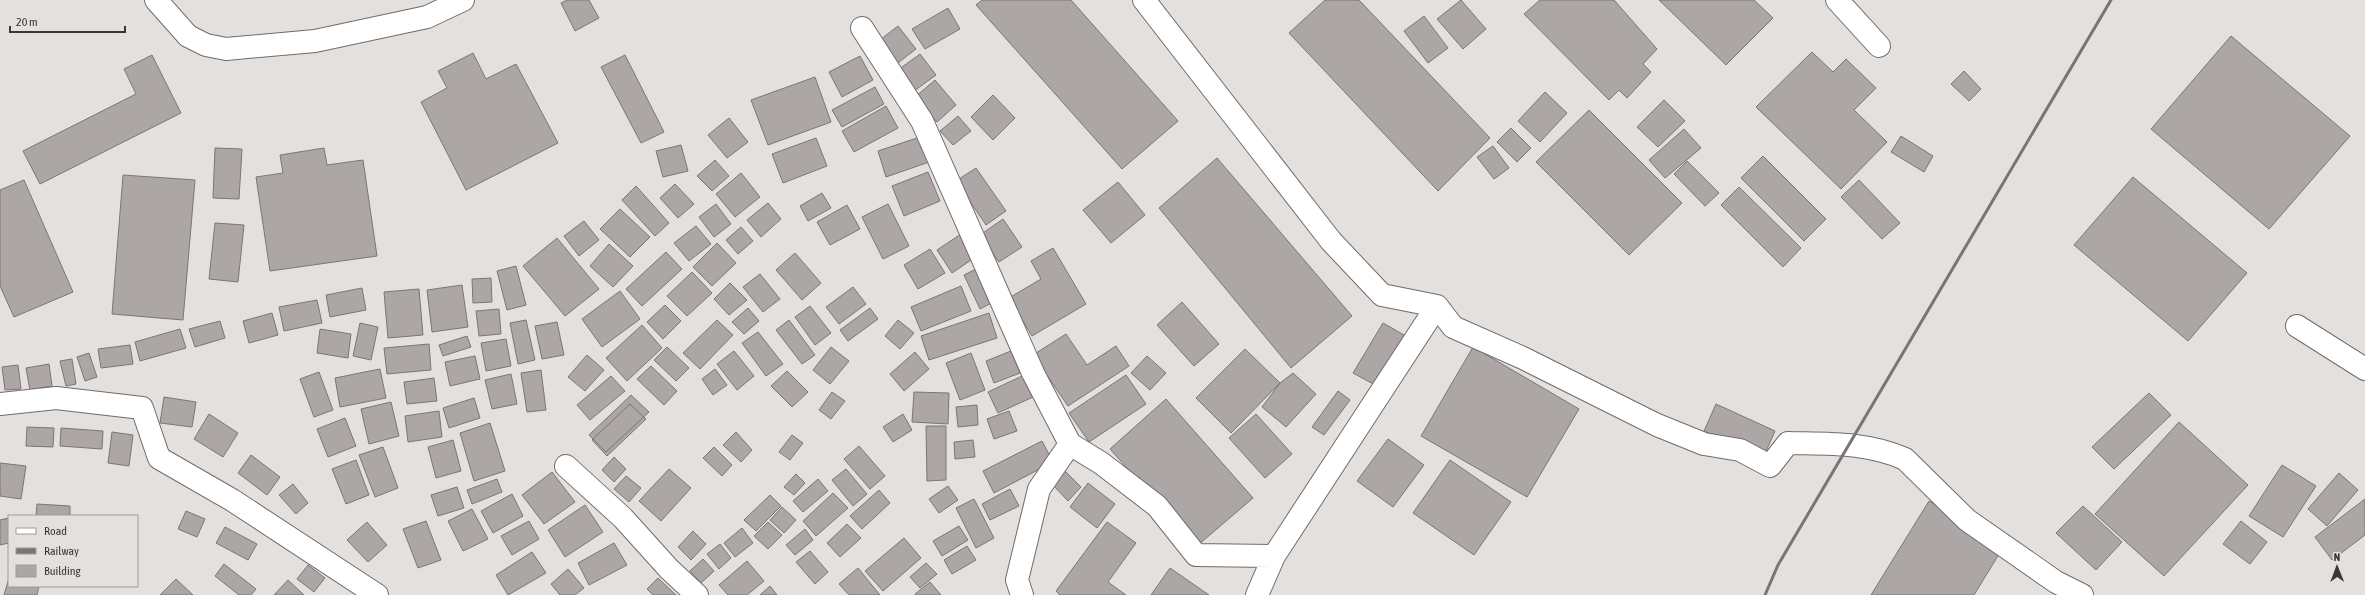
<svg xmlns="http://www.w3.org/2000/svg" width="2365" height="595" font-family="'Asap Condensed',sans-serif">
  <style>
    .building { fill: #aca7a6; stroke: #7b7675 }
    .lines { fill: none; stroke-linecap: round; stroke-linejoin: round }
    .minor-casing { stroke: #706c6a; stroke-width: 24 }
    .minor { stroke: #fff; stroke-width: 22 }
    .rail { stroke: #787574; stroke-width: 3 }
  </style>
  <rect width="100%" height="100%" fill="#e4e0dd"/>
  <path class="building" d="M567,0H589L599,18L575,31L561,3Z
    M982,0H1071L1178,121L1122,169L976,5Z
    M1325,0H1359L1490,138L1438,191L1289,33Z
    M1461,0L1486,29L1463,49L1437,19Z
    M1540,0H1614L1657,49L1643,64L1651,72L1627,98L1619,90L1609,100L1524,14Z
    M1659,0H1754L1773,18L1726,65Z
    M948,8L960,29L925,49L912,29Z
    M1424,16L1448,48L1428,63L1404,31Z
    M898,26L916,49L894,66L876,43Z
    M2231,36L2350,136L2269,229L2151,129Z
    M1812,52L1833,72L1846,59L1876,88L1854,110L1887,142L1841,189L1756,107Z
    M473,53L486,79L516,64L558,143L466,190L421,102L447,88L438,71Z
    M920,54L936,75L914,91L898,70Z
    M152,55L181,113L40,184L23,151L136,94L124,69Z
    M625,55L664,132L641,143L601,67Z
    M860,56L873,80L842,97L829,72Z
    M1964,71L1981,89L1969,101L1951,84Z
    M815,77L831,122L768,145L751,100Z
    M935,80L956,105L937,122L915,97Z
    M875,87L884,104L842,127L832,110Z
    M1545,92L1567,113L1540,142L1518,121Z
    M993,95L1015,118L993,140L971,117Z
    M1664,100L1685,121L1658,147L1637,127Z
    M886,106L898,128L854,152L842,131Z
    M1589,110L1682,203L1629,255L1536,162Z
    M958,116L971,131L953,145L940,131Z
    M729,118L748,142L727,158L708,135Z
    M1511,128L1531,148L1517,162L1497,142Z
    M1684,129L1701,148L1665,178L1649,160Z
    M923,136L932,161L886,177L878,151Z
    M1901,136L1933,156L1924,172L1891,152Z
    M816,138L827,166L783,183L772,154Z
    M681,145L688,171L663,177L656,151Z
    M1493,146L1509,168L1494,179L1477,157Z
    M215,148L242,149L239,199L213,198Z
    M324,148L327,165L363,160L377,256L270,271L256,177L283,173L280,155Z
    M1763,156L1826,219L1804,241L1741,178Z
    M1217,158L1352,316L1291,368L1159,208Z
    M715,160L729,176L712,191L697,176Z
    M1687,161L1719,193L1705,206L1674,174Z
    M976,168L1006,211L986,225L956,181Z
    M928,172L940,201L904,216L892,186Z
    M741,173L760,197L735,217L716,194Z
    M123,175L195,180L183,320L112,314Z
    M2133,177L2247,273L2188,341L2074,245Z
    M24,180L73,292L14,317L0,286V190Z
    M1859,180L1900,223L1882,239L1841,197Z
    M1118,182L1145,215L1111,243L1083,210Z
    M675,184L694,204L678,218L660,198Z
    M636,186L669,223L655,236L622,200Z
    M1739,187L1801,248L1783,267L1721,205Z
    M822,193L831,208L808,221L800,206Z
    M768,203L781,219L761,237L747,220Z
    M716,204L731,224L714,237L699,217Z
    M888,204L909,246L883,259L862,217Z
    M847,205L860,229L830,245L817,222Z
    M620,209L650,237L630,257L600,229Z
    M1003,219L1022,247L999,262L980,235Z
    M584,221L599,240L579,256L564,236Z
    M215,223L244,225L238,282L209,279Z
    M696,226L711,244L689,261L674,243Z
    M741,227L753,241L738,254L726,240Z
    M961,234L977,256L952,273L937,250Z
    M557,238L599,289L565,316L523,266Z
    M717,243L736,263L712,286L693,267Z
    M609,244L633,266L613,287L590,266Z
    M1053,248L1086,304L1032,336L1009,298L1041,279L1031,261Z
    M930,249L945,273L918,289L904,265Z
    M666,252L682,269L642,306L626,289Z
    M795,253L821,283L802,300L776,270Z
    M516,266L526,305L507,310L497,271Z
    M980,267L997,300L980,309L964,275Z
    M692,272L712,293L687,316L667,296Z
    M760,274L780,299L763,312L743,287Z
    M491,278L492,302L473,303L472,279Z
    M730,283L747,300L729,315L714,299Z
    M462,285L468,327L432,332L427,290Z
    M961,286L971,311L921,331L911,307Z
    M853,287L866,304L839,324L826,307Z
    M362,288L366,310L330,317L326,295Z
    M419,289L423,335L388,338L384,292Z
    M620,291L640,319L602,347L582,319Z
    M317,300L322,323L284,331L279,307Z
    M1182,302L1219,344L1194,366L1157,325Z
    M665,305L681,321L663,339L647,322Z
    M810,306L831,333L815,345L795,317Z
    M748,308L759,321L744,334L732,322Z
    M870,308L878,319L848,341L840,330Z
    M499,309L501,334L479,336L476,311Z
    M272,313L278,335L249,343L243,321Z
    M989,313L997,338L929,360L921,336Z
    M526,320L535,360L518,364L510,323Z
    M717,320L733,335L700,369L683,353Z
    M789,320L815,355L802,364L776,330Z
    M898,320L914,333L900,349L885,336Z
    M220,321L225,338L195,347L189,329Z
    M557,322L564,355L542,359L535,326Z
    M360,323L378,327L371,360L353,356Z
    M1383,323L1404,335L1375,385L1353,373Z
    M642,325L662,348L627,381L606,358Z
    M180,329L186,348L140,361L135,342Z
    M320,329L351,334L348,358L317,353Z
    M758,332L783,364L766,376L742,343Z
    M1066,334L1087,365L1116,346L1129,366L1068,406L1033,355Z
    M467,336L471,347L443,356L439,345Z
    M506,339L511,366L486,371L481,343Z
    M429,344L431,370L387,374L384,348Z
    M130,345L133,364L101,368L98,349Z
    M667,347L689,368L676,381L654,360Z
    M831,347L849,361L830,384L813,370Z
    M1473,347L1579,409L1527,497L1421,436Z
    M1245,349L1280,383L1231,433L1196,398Z
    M734,351L754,376L737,390L717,364Z
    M1011,351L1020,373L994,383L986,361Z
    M915,352L929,369L904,391L890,374Z
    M89,353L97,377L85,381L77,357Z
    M971,353L985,390L960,400L946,363Z
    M587,355L604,370L585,391L568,377Z
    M475,356L480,379L450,386L445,362Z
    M1147,356L1166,373L1150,390L1131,373Z
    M72,359L76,384L66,386L60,361Z
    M49,364L52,386L30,390L26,368Z
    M18,365L21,389L5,390L2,367Z
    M651,366L677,391L664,405L637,379Z
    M380,369L386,398L340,407L335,378Z
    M715,369L727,385L713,395L702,379Z
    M541,370L546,410L527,412L521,373Z
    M787,371L808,392L792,407L771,386Z
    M319,372L333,410L314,417L300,379Z
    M1293,373L1316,394L1286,427L1262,407L1280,383Z
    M511,374L517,404L492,409L485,380Z
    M1126,375L1146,404L1089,442L1069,413Z
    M611,376L625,391L590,420L577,405Z
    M1022,376L1033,397L998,413L988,392Z
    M434,378L437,401L407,404L404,382Z
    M1338,391L1350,400L1324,435L1312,427Z
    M832,392L845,401L831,419L819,410Z
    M914,392L949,393L948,424L912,422Z
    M2149,393L2171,415L2114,469L2092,447Z
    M631,395L649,412L606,452L589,435Z
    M164,397L196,402L192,427L160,423Z
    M474,398L480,418L449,428L443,408Z
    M1166,399L1253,498L1197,546L1110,449Z
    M391,402L399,436L369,444L361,409Z
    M630,404L646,419L607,456L592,440Z
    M1716,404L1775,431L1763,458L1704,431Z
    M977,405L978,425L958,427L956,407Z
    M439,411L442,437L408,442L405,416Z
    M1009,411L1017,431L994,439L987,419Z
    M209,414L238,433L223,457L194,439Z
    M903,414L912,430L893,442L883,427Z
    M1256,414L1292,454L1265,478L1229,438Z
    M345,418L356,446L328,457L317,429Z
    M2179,422L2248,485L2164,576L2095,514Z
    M490,423L505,471L474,481L460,433Z
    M926,426H946V480L927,481Z
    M27,427L54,428L53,447L26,446Z
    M61,428L103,431L102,449L60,446Z
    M112,432L133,435L129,466L108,463Z
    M736,432L752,450L741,462L723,445Z
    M792,435L803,443L790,460L779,452Z
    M1388,439L1424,465L1393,507L1357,481Z
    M453,440L461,471L436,478L428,447Z
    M973,440L975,457L955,459L954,442Z
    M1042,441L1053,462L994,493L983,471Z
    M859,446L885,476L870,489L844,459Z
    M383,447L398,488L375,497L359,455Z
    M714,447L732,465L722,476L703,458Z
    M251,455L280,477L267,495L238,473Z
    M614,457L626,469L614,482L602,470Z
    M356,460L369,495L346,504L332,469Z
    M1450,460L1511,502L1474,555L1413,513Z
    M0,463L26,466L21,499L0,496Z
    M2282,465L2316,486L2283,537L2249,516Z
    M669,469L691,488L661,521L639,501Z
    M846,469L867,494L853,506L832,480Z
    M1064,470L1081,487L1068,501L1051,483Z
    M552,472L575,502L544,524L522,495Z
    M2339,473L2358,490L2327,526L2308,509Z
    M796,474L805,483L794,495L784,487Z
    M626,476L641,488L629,502L614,489Z
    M497,479L502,492L472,504L467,490Z
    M818,479L828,491L803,512L793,501Z
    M1088,483L1115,504L1097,528L1070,507Z
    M293,484L308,503L296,514L279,495Z
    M948,486L958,500L939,513L929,499Z
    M457,487L464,508L438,516L431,495Z
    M1010,489L1019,506L990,520L982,504Z
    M879,490L890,503L862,529L850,516Z
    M833,493L848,508L816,536L803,521Z
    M512,494L523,516L493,533L481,511Z
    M770,495L781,506L756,531L744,520Z
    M974,499L994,538L976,548L956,508Z
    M2365,499V535L2332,560L2315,537Z
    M1929,501L2004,546L1974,595H1871Z
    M37,504L70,506V516H36Z
    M585,505L603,532L565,557L548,530Z
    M2083,506L2122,542L2096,570L2056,533Z
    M782,507L796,520L784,533L770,520Z
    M472,509L488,539L463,551L448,521Z
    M186,511L205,519L197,537L178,529Z
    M9,518V543L0,545V520Z
    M426,521L441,560L418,568L403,529Z
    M529,521L539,539L512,555L501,536Z
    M2241,521L2267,542L2250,564L2223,544Z
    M367,522L387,545L368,562L347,540Z
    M768,522L782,535L768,549L754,536Z
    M1107,522L1136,543L1108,582L1126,595H1060L1056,591Z
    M847,524L861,538L840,557L827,543Z
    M959,526L968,540L942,556L933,541Z
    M225,527L257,544L248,560L216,543Z
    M742,528L753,543L735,557L724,543Z
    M805,529L813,540L795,555L786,545Z
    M693,531L706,544L691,560L678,547Z
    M904,538L921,558L883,591L865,571Z
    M614,543L627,565L589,585L578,563Z
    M720,544L731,558L719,569L707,554Z
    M967,546L976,560L952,574L944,560Z
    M810,551L828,572L815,584L796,562Z
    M532,552L546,573L508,595L496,575Z
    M703,559L714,571L701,583L690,571Z
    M747,561L764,581L747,595H728L719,585Z
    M926,563L937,574L920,588L910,577Z
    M224,564L256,589L251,595H239L215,576Z
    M308,565L325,578L314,592L297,579Z
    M858,568L880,595H849L839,584Z
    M1170,568L1209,595H1151Z
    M568,569L584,588L575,595H560L551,584Z
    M9,578V586H39L37,595H4Z
    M658,578L676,595H653L647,589Z
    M176,579L193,595H160Z
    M288,580L304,595H274Z
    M930,582L941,595H916L915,594Z
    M770,586L777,595H760Z"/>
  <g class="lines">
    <g class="minor-casing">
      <path id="minor" d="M156,0L188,36L206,45L226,49L315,41L427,17L463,0
        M1144,0L1331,241L1382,295L1437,306L1453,327L1523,358L1657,425L1704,444L1740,450L1770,466L1788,443C1828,444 1868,442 1905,459L1967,520L2056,582L2082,595
        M1837,0L1879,46
        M862,28L922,121L1033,373L1070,444L1101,463L1157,506L1196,555L1274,556
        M2297,326L2365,369
        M0,404L56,398L142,408L159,458L232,500L377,595
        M566,466L623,518L669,569L697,595
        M1022,595L1017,580L1039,489L1070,444
        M1257,595L1274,556L1437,306"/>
    </g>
    <use href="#minor" class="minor"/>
    <path class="rail" d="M1765,595L1778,565L2111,0"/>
  </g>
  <rect x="8" y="515" width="130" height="72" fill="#e4e0dd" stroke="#a09c9a"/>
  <rect x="16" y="528" width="20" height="6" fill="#ffffff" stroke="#a09c9a"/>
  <text x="44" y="535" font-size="12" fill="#393736">Road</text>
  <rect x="16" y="548" width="20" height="6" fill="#787574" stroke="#a09c9a"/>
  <text x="44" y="555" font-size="12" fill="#393736">Railway</text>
  <rect x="16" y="565" width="20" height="12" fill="#aca7a6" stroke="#a09c9a"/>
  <text x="44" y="575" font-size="12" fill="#393736">Building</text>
  <g transform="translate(2337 567) rotate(359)" stroke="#e4e0dd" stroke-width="3" paint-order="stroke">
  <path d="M0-3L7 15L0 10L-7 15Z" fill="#393736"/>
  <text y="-6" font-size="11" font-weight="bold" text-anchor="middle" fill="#393736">N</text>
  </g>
  <path d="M10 26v6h115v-6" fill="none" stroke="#393736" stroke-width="2"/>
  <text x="16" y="26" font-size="12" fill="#393736" stroke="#e4e0dd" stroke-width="3" paint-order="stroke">20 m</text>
</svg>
